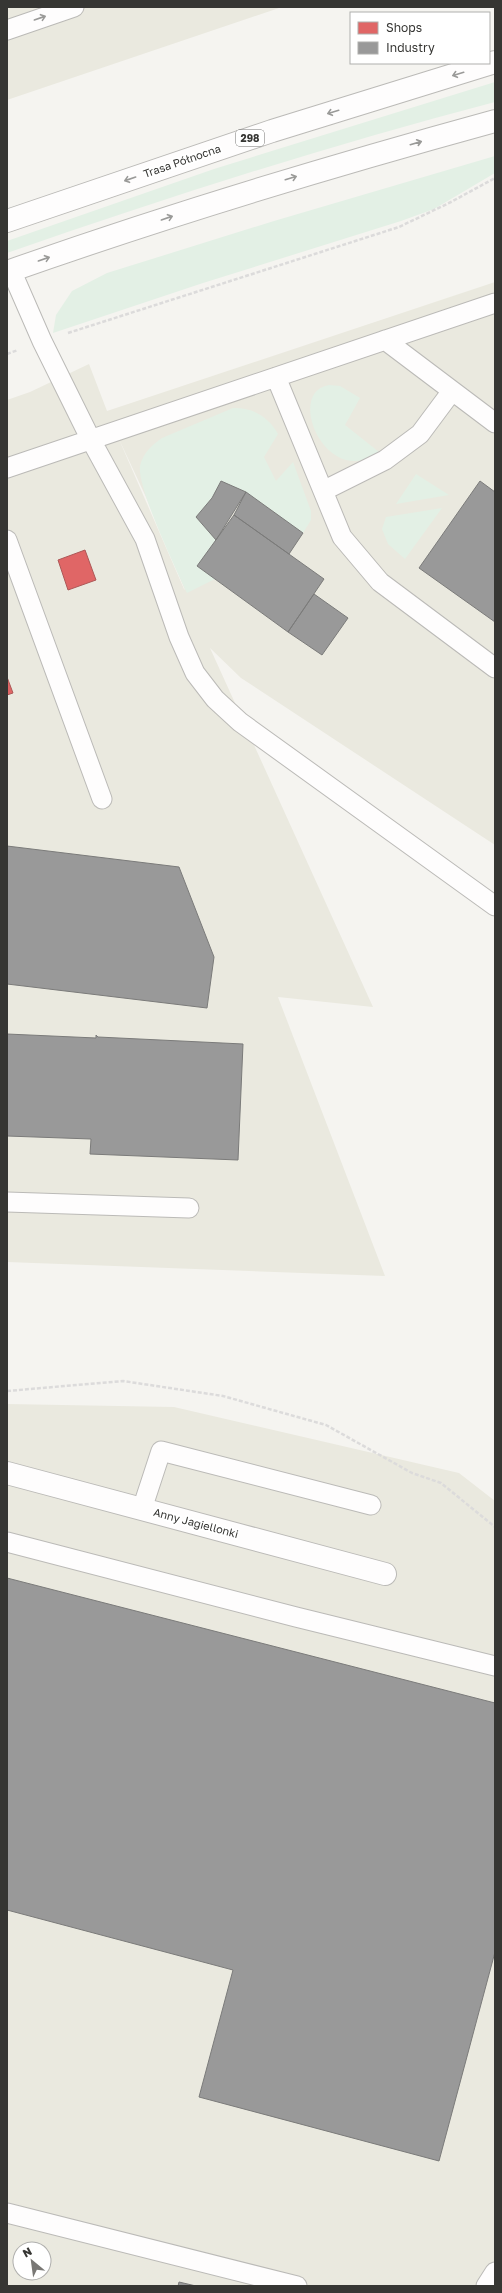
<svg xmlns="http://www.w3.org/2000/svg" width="502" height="2293" font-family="'Golos Text',sans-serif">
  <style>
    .built { fill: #eae9df; fill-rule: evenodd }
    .green { fill: #e3f0e5 }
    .shops { fill: #e06666; stroke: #ad5857 }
    .industry { fill: #999; stroke: #7b7b7a }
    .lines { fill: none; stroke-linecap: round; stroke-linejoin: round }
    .service-casing { stroke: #bbbab7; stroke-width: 21 }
    .minor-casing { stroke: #bbbab7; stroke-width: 24 }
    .primary-casing { stroke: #bbbab7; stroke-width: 24 }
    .path { stroke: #dcdbdb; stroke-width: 2.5; stroke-dasharray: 4 2; stroke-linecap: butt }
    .service { stroke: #fefdfd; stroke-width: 19 }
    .minor { stroke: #fefdfd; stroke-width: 22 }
    .primary { stroke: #fefdfd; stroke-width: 22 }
    .oneway { stroke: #9a9a98 }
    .labels { text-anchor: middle; stroke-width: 4; stroke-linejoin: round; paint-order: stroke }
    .shield { fill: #fff; stroke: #727270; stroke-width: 1 }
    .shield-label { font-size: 10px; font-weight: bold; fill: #363633 }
    .street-label { font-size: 11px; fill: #363633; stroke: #fff }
  </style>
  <rect width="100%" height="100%" fill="#f5f4f0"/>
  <path class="built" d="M7,7H282L7,100Z
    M495,282V845L241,678L210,648L373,1007L278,997L385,1276L7,1262V400L30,392L89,364L107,411ZM118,437L146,497L185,590L184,589Z
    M7,1404L174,1407L459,1473L495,1501V2286H7ZM20,2249H44V2273H20Z"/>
  <path class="green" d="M495,82V102C330,145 168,197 7,253V241L214,169Z
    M495,156V173L434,209L401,221L203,283L53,333L56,315L72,291L107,273L274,221Z
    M329,385L340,386L360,398L345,425L379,452C372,456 364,461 356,461C316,463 291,391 329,385Z
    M233,408C252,407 269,417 278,434L264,457L276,481L293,462L311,511V520L303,533L246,492L221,481L212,498L196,517L216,540L197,566L215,579L187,593C176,569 137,488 140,466C143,453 152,445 162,438Z
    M416,474L449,495L396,504Z
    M442,508L405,559L388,544L382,529L386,517Z"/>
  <path class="shops" d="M85,550L96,580L68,590L58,560Z
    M7,677L13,693L7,695Z"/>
  <path class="industry" d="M221,481L246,492L216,540L196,517L212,498Z
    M480,481L495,492V622L419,568Z
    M246,492L303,533L289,554L234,515Z
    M234,515L324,579L288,632L197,566Z
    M314,594L348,618L322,655L288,632Z
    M7,846L179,867L214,957L207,1008L7,984Z
    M7,1034L96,1038V1035L98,1037L243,1044L238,1160L90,1154L91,1139L7,1136Z
    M7,1578L495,1703V1952L439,2161L199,2097L233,1970L7,1910Z
    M179,2282L196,2286H178Z"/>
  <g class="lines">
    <g class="service-casing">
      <path id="service" d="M7,30L74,7
        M11,270L42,341L91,440L145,539L179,637L195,673L215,699L240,722L495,906
        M385,340L495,423
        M276,377L342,537L380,582L495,668
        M7,468L495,303
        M323,491L385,460L420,434L452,391
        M7,540L102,799
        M7,1202L189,1208
        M142,1509L161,1451L371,1505
        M7,1542L296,1617L495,1666
        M7,2213L297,2286
        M486,2286L495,2272"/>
    </g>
    <g class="minor-casing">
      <path id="minor" d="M7,1473L385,1574"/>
    </g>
    <g class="primary-casing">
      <path id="primary" d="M7,221L272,131L495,62
        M7,272C168,215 331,166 495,121"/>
    </g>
    <path class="path" d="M68,333L399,227L451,202L495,178
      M7,354L18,350
      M7,1391L123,1381L223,1396L326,1425L412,1473L441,1483L495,1527"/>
    <use href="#service" class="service"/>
    <use href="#minor" class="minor"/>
    <use href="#primary" class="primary"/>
  </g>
  <defs><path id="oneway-shaft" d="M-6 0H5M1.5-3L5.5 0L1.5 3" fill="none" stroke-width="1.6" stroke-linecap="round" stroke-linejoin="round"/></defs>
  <g class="oneway">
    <use href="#oneway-shaft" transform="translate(40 18) rotate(-19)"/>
    <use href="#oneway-shaft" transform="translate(458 74) rotate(163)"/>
    <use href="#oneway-shaft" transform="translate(333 112) rotate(163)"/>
    <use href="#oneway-shaft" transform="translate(416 143) rotate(-16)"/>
    <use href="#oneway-shaft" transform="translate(291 178) rotate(-17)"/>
    <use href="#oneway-shaft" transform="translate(130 179) rotate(161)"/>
    <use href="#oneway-shaft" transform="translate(167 218) rotate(-19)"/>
    <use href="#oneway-shaft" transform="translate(44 259) rotate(-19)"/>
  </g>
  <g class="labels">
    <rect class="shield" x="236" y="130" width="28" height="16" rx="3"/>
    <g class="shield-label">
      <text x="250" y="142">298</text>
    </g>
    <g class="street-label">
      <text transform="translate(182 161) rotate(-19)" y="4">Trasa Północna</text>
      <text transform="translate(196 1523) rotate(15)" y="4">Anny Jagiellonki</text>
    </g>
  </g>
  <rect width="502" height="2293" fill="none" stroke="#363633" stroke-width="16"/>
  <rect x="350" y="12" width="140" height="52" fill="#ffffff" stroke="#afafad"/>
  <rect x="358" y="22" width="20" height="12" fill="#e06666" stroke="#afafad"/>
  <text x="386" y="32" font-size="12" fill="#363633">Shops</text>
  <rect x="358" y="42" width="20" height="12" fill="#999999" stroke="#afafad"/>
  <text x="386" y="52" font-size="12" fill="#363633">Industry</text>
  <g transform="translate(32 2261) rotate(331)"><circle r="19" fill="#ffffff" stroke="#afafad"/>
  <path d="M0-3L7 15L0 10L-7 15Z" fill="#797875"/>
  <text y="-6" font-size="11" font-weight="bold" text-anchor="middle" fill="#363633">N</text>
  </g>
</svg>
